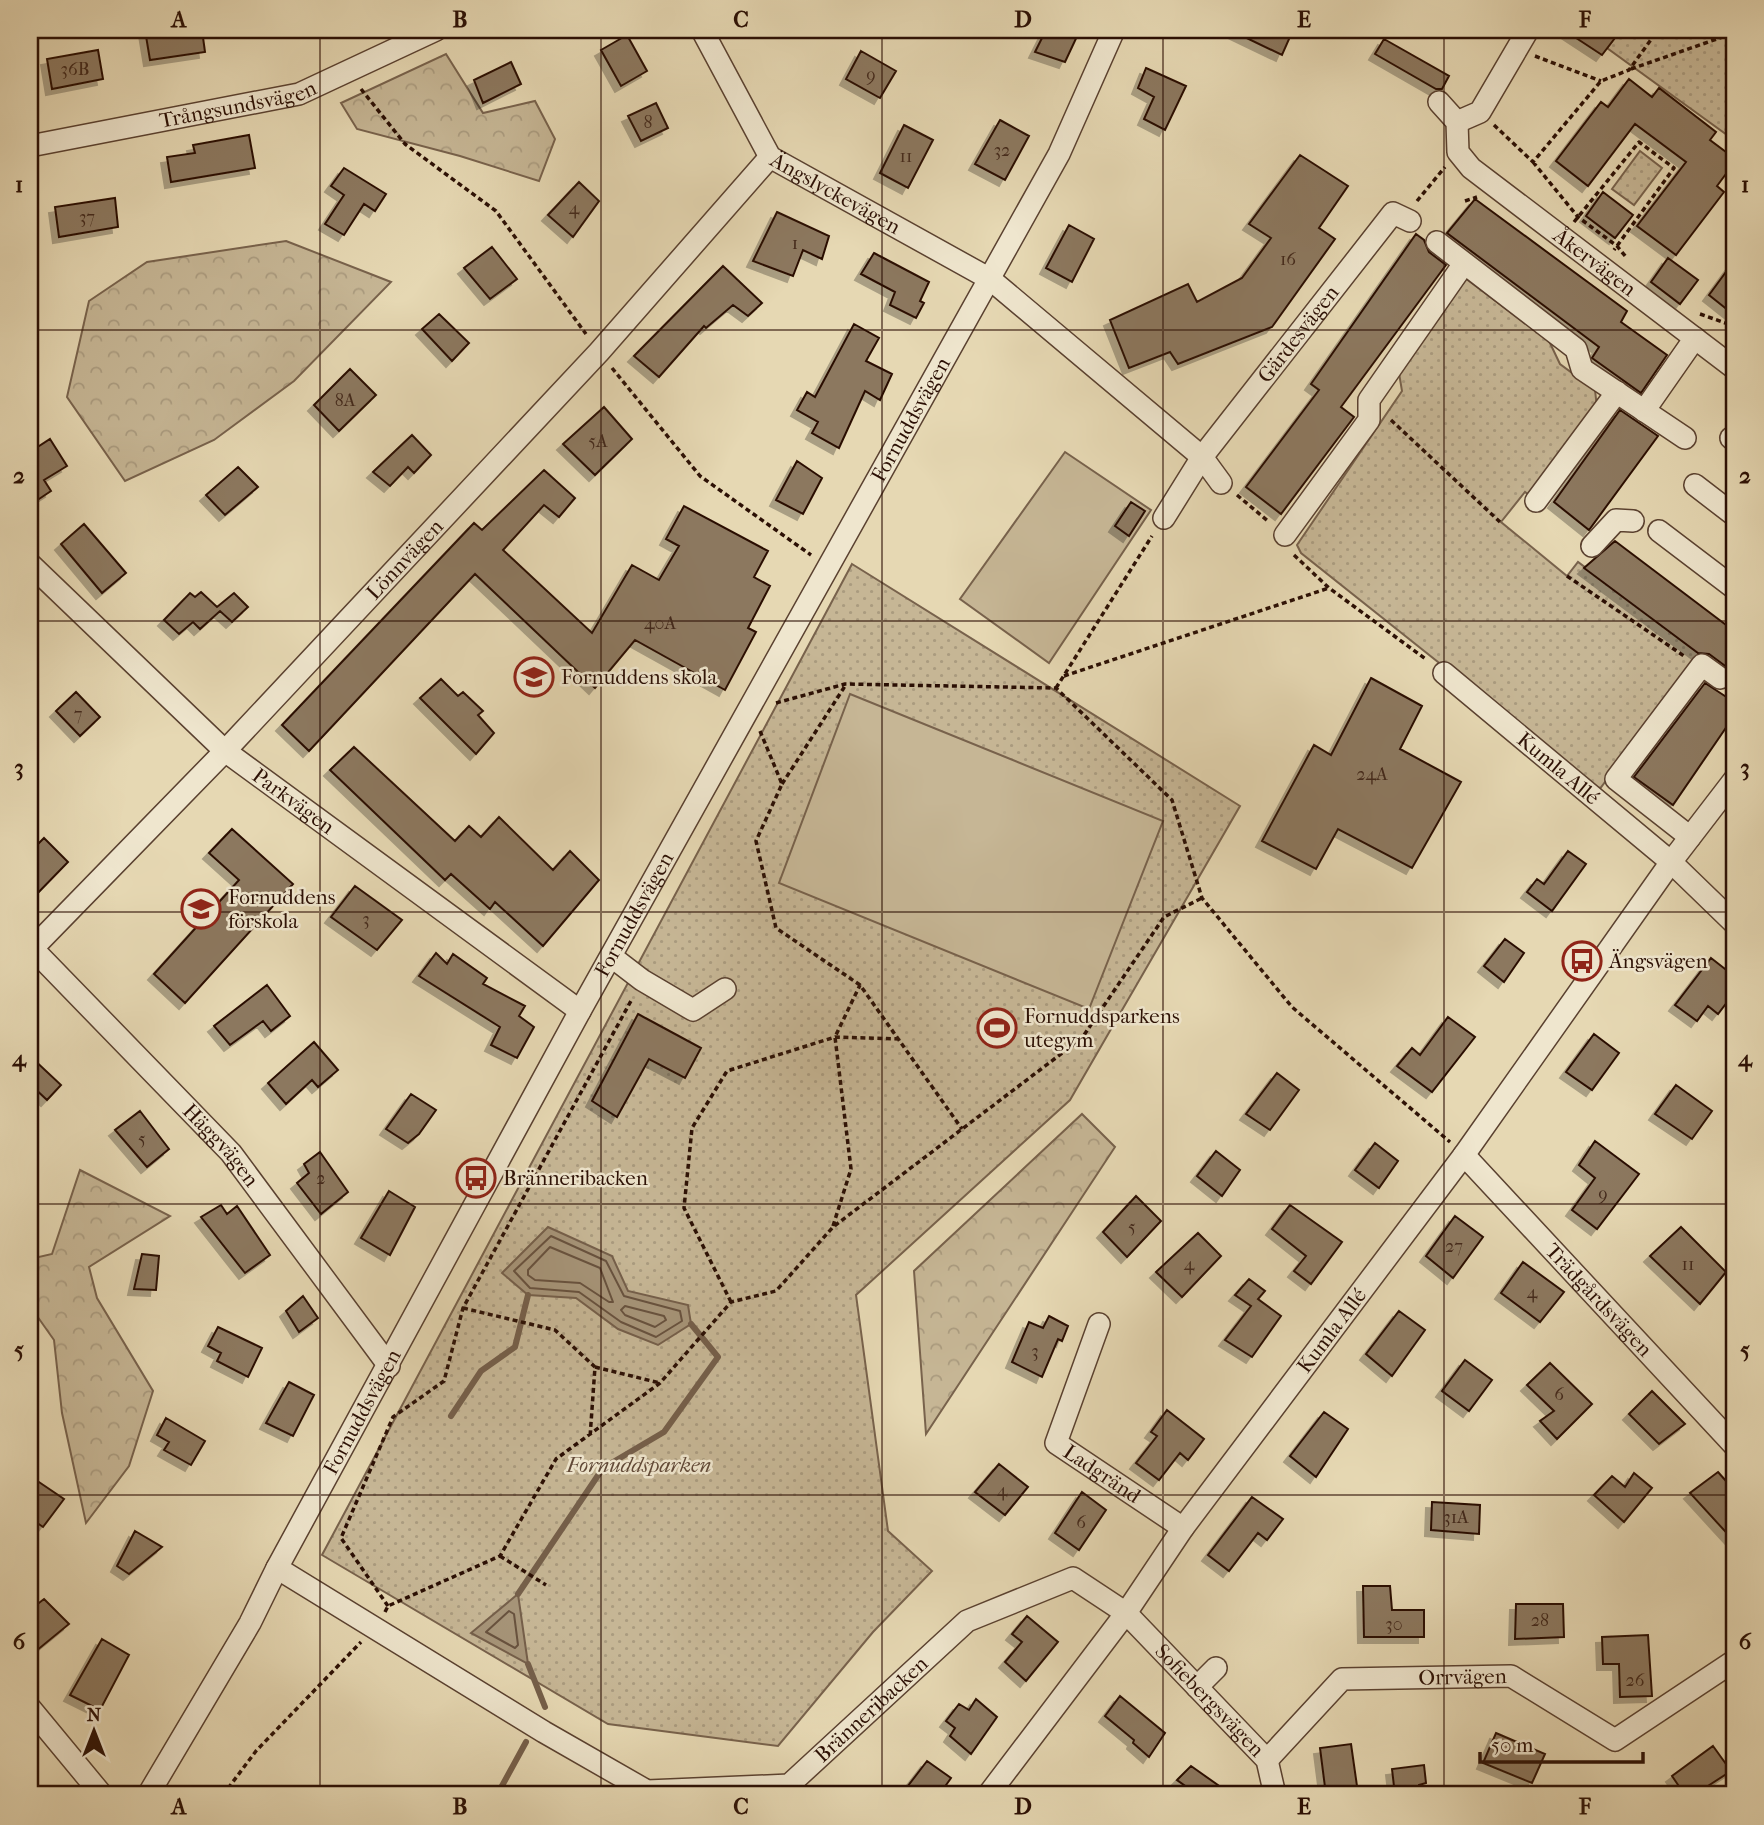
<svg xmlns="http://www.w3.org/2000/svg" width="1764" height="1825" font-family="'IM FELL French Canon',serif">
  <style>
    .forest { fill: url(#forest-crowns); stroke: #78624c; stroke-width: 2 }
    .park { fill: url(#park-dots); stroke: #78624c; stroke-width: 2 }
    .garden { fill: #c6b695; stroke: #78624c; stroke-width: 2 }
    .water { fill: #a69478; stroke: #755f4a; stroke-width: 2 }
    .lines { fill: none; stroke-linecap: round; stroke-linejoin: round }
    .shore { stroke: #68523e; stroke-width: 2 }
    .stream { stroke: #755f4a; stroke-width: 6 }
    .building { fill: #8c785f; stroke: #2b0f04; stroke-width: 2; filter: url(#shadow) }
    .minor-casing { stroke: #5a4130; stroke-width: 24 }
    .path { stroke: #2b0f04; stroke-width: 3.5; stroke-dasharray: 5 3.5; stroke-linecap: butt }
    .minor { stroke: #efe6ce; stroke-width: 21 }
    .grid { fill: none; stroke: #2b0f04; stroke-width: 2; stroke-opacity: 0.55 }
    .labels { text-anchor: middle; stroke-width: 5; stroke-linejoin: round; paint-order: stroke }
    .number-label { font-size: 18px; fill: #43291b }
    .street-label { font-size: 21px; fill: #2b0f04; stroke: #efe6ce }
    .poi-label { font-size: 21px; fill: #2b0f04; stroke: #efe6ce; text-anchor: start }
    .park-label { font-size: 21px; font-style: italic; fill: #614937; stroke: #efe6ce }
    .neatline { fill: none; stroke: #2b0f04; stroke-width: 2.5 }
    .grid-label { font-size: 23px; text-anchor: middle; font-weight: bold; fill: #2b0f04 }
  </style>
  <defs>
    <pattern id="forest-crowns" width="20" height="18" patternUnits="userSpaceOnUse" patternTransform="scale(1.75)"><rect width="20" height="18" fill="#c6b695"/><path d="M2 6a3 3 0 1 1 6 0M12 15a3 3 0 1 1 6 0" fill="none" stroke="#aa9b7f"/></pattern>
    <pattern id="park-dots" width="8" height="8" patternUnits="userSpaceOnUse" patternTransform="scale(1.75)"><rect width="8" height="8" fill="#c6b695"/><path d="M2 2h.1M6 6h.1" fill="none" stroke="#aa9b7f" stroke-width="1.8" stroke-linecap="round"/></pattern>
    <filter id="shadow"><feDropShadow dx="-6" dy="6" stdDeviation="0" flood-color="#0004"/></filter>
  </defs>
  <rect width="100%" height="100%" fill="#e6d8b3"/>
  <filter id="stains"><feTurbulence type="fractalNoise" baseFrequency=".00286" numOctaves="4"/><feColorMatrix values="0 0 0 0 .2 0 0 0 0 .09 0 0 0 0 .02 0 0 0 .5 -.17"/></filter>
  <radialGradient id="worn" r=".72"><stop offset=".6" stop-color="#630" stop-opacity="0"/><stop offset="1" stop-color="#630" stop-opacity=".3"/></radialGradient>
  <path class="forest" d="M446,54L483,113L535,101L555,139L539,181L460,156L357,129L341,103Z
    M286,241L391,282L294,381L214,440L125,481L67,397L89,301L147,262Z
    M1082,1114L1115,1147L926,1434L914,1271Z
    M80,1170L170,1216L89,1267L97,1298L153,1391L129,1466L86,1523L62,1413L54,1340L30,1306V1259L52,1254Z"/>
  <path class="park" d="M1621,30H1734V140L1607,48Z
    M1640,151L1662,168L1634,205L1612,189Z
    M1465,278L1549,341L1560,364L1595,390L1597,408L1529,495L1525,492L1501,522L1567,576L1578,562L1700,654L1599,790L1301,553L1297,545L1402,391L1399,373Z
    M852,564L1240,806L1070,1100L856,1295L888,1531L932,1571L873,1632L778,1746L608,1724L322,1555Z"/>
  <path class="garden" d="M1065,452L1151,510L1049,663L960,599Z
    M850,694L1163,821L1089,1009L779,883Z"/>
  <path class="water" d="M548,1227L612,1256L628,1291L688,1305L691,1324L658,1345L618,1329L576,1298L528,1295L502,1273Z
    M518,1594L528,1664L471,1633Z"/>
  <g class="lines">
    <path class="shore" d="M551,1236L606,1261L624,1296L680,1311L682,1321L656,1337L621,1322L579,1292L530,1288L514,1271Z
      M550,1247L600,1268L613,1302H609L580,1283L535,1280L528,1275V1270Z
      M625,1306L664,1316L666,1320L655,1327L625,1315L621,1310Z
      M509,1611L514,1614L518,1645L515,1648L486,1632Z"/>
    <path class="stream" d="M451,1416L481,1371L515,1347L528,1295
      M518,1594L603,1468L664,1432L718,1357L691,1324
      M528,1664L545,1707
      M497,1795L526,1742"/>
  </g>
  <path class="building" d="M145,30H202L205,52L150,60Z
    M1046,30H1080L1065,62L1035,52Z
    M1230,30H1293L1282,55Z
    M1564,30H1621L1602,55Z
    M627,35L647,71L621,86L601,50Z
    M1384,39L1449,76L1442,89H1436L1375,54Z
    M98,50L103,79L52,89L47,59Z
    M861,51L896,71L880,98L846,79Z
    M511,62L521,84L483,103L474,80Z
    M1146,68L1186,86L1165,130L1144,119L1154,97L1138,88Z
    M1629,79L1652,97L1659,88L1716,132L1710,140L1734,158V163L1717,186L1724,192L1676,255L1637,226L1686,162L1635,124L1588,186L1556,161L1601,102L1608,107Z
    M656,103L668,128L641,141L628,116Z
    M1000,120L1029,136L1005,180L975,164Z
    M904,125L933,140L908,188L880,173Z
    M249,135L255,168L171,182L167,157L195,153L193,145Z
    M1300,155L1348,186L1319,228L1335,239L1272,327L1178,364L1170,352L1129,368L1110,320L1188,284L1197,302L1242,278L1271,238L1249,224Z
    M344,168L386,194L375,211L364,204L344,235L325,224L344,195L331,186Z
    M579,182L599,201L573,237L548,215Z
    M1603,192L1633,215L1615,238L1586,216Z
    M115,198L118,227L59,237L55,207Z
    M1475,199L1627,311L1621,322L1667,355L1641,393L1592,358L1599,347L1447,233Z
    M777,212L829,236L822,259L803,250L793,276L753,261Z
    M1069,225L1094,239L1072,282L1046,268Z
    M1416,234L1424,240L1429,252L1446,265L1341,407L1354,417L1281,514L1246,487L1319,390L1311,384Z
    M492,247L517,279L490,299L464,268Z
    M874,253L929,282L920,301L924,303L916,318L890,305L895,292L861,274Z
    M1668,258L1698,280L1680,304L1651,282Z
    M1734,261V315L1709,295Z
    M723,266L762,303L748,316L733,305L706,328L704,326L659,377L634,356Z
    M439,314L469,343L452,361L422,329Z
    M854,324L879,338L866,361L892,374L880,400L865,391L839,448L812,433L818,422L797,410L807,392L815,397Z
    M350,369L376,395L339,431L314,405Z
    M604,407L632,439L595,475L563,444Z
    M1620,410L1658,436L1589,530L1554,502Z
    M412,435L431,455L414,473L408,467L390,486L373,472Z
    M50,439L67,466L44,480L51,491L30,505V452Z
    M797,461L822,478L803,514L776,500Z
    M238,467L258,487L225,515L206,495Z
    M544,470L575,498L559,517L544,505L503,550L592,633L632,565L659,580L679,546L666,539L684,506L768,551L754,577L770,586L748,628L756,632L725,690L635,640L595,688L475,574L309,751L282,725L474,523L482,530Z
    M1131,502L1145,511L1129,536L1115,526Z
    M84,524L126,573L102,593L61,544Z
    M1615,541L1734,631V658L1728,668L1709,654L1698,653L1584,568Z
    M201,592L217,607L234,593L248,607L232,622L220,611L200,629L193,622L179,634L164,620L190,593L195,597Z
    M1371,678L1422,706L1400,749L1461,782L1412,868L1338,829L1316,869L1262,841L1314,745L1331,755Z
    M441,679L458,696L463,692L483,711L478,715L494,733L476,754L420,698Z
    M1705,683L1734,702V716L1673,805L1634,777Z
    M76,692L100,717L80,736L56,711Z
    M354,747L455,841L469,826L481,837L499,817L553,870L570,851L599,880L543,946L495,902L490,909L451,874L445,880L330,770Z
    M232,829L293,884L185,1003L154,974L239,880L209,853Z
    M44,838L68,862L30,901V852Z
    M1568,851L1586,864L1552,911L1527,892L1537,879L1544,884Z
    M355,886L402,920L377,950L331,917Z
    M1505,939L1524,953L1504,982L1484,966Z
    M436,953L447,964L453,954L487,978L483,984L525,1006L519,1016L534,1027L517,1058L491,1045L500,1027L419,976Z
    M1711,958L1734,976V993L1718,1014L1708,1006L1697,1021L1675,1005Z
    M267,985L290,1016L271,1031L263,1021L230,1045L214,1026Z
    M638,1014L701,1048L685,1078L649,1059L617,1117L592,1101Z
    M1448,1017L1475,1037L1432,1092L1397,1066L1412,1048L1420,1055Z
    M1594,1034L1619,1053L1592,1090L1566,1072Z
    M314,1042L338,1070L318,1087L312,1080L286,1104L268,1083Z
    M30,1056L61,1085L47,1100L30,1084Z
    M1277,1073L1299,1090L1270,1130L1246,1114Z
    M1676,1085L1712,1111L1692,1139L1655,1114Z
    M411,1094L436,1110L419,1134L408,1143L386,1129Z
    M140,1111L169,1149L147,1167L115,1130Z
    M1595,1141L1639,1174L1597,1229L1572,1210L1595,1178L1579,1165Z
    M1375,1143L1398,1161L1379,1188L1355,1170Z
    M1216,1151L1240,1170L1222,1196L1197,1176Z
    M320,1152L348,1192L321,1214L297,1183L309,1173L304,1164Z
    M389,1191L415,1207L390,1255L361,1238Z
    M1136,1196L1161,1221L1127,1257L1103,1232Z
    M221,1205L227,1214L237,1206L270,1255L245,1273L201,1217Z
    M1290,1205L1342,1242L1311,1284L1294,1271L1306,1256L1272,1229Z
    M1455,1216L1483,1237L1453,1278L1426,1256Z
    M1681,1227L1726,1272L1700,1304L1650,1256Z
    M1198,1233L1221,1256L1182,1297L1156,1272Z
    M142,1254L159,1256L156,1290L134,1289Z
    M1523,1262L1564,1292L1540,1322L1501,1293Z
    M1249,1279L1265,1291L1258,1299L1281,1316L1252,1357L1225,1340L1251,1306L1235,1295Z
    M303,1296L318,1318L299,1332L286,1311Z
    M1399,1311L1425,1330L1392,1376L1366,1354Z
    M1049,1316L1068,1326L1062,1341L1058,1339L1042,1377L1012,1362L1029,1322L1043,1328Z
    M218,1327L262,1348L248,1377L217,1361L221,1353L208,1346Z
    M1465,1360L1492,1380L1469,1411L1442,1391Z
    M1550,1363L1592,1404L1557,1439L1540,1421L1554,1411L1527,1385Z
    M289,1382L314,1395L293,1436L266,1423Z
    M1652,1391L1685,1424L1659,1444L1629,1414Z
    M1167,1410L1204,1439L1188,1460L1180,1453L1159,1480L1136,1463L1157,1436L1151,1432Z
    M1324,1412L1348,1429L1316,1477L1290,1456Z
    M166,1418L205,1441L191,1465L164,1450L169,1442L157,1435Z
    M999,1464L1028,1487L1005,1515L975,1492Z
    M1718,1472L1734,1490V1541L1690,1493Z
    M1634,1473L1652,1488L1624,1522L1594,1495L1612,1476L1625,1487Z
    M30,1476L64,1499L43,1527L30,1518Z
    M1082,1492L1106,1510L1079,1550L1055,1533Z
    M1252,1497L1283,1519L1267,1540L1258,1533L1229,1571L1208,1555Z
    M1432,1502L1480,1505L1479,1534L1431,1530Z
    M135,1531L162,1547L129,1574L117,1566Z
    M1363,1586H1390L1392,1610H1424V1637H1364Z
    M44,1599L69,1624L30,1656V1610Z
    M1516,1604H1563L1564,1637L1515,1639Z
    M1027,1616L1058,1642L1026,1681L1005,1662L1022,1642L1012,1634Z
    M1648,1635L1652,1696L1620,1697L1619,1664H1603L1602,1637Z
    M102,1639L129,1655L100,1710L70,1695Z
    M1120,1696L1165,1733L1149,1757L1133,1743L1134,1740L1105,1716Z
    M976,1699L997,1717L971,1754L950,1736L955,1728L946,1721L959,1704L969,1710Z
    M1496,1733L1545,1754L1532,1783L1483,1763Z
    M1351,1744L1358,1793L1326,1795L1320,1748Z
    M1713,1746L1731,1771L1694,1795H1685L1672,1776Z
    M927,1761L951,1778L939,1795H901Z
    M1424,1765L1426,1783L1419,1785L1420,1795H1395L1392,1769Z
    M1191,1766L1232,1795H1198L1177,1780Z"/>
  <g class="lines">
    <g class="minor-casing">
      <g id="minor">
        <path id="s1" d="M702,30L770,157L990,279L1202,457L1221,483"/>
        <path id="s2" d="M1439,102L1457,122L1458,152L1471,168L1734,368"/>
        <path d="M1457,122L1480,112L1528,30"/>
        <path id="s3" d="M30,146L299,94L436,30"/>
        <path d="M1437,242L1576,349L1582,369L1685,438"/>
        <path d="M1644,411L1695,338"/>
        <path d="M1731,438L1734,440"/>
        <path d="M1695,485L1734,515"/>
        <path d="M1536,501L1617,392"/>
        <path id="s4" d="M1164,518L1202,457L1393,213L1410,221"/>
        <path d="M1659,531L1734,588"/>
        <path d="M1285,535L1369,420V400L1463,265"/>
        <path d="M1592,546L1616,520L1633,521"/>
        <path id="s5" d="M30,564L225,751L580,1011"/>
        <path id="s6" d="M1444,673L1671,862L1734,923"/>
        <path d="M1690,837L1616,779L1702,665L1720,678"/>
        <path id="s7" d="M30,946L231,1153L389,1366"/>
        <path id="s8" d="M30,951L225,751L599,352L770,157"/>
        <path d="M612,957L642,980L693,1010L725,989"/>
        <path id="s9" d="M1464,1155L1734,1445"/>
        <path id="s10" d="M1099,1324L1056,1443L1183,1528"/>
        <path id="s11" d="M277,1568L544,1732L647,1791L789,1785L967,1621L1073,1578L1126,1613L1267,1760L1275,1795"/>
        <path d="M1197,1687L1216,1668"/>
        <path d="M30,1708L102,1795"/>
        <path id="s12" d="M1267,1760L1342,1679L1511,1676L1615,1740L1734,1661"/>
        <path id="s13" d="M148,1795L250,1623L277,1568L580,1011L1059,154L1114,30"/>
        <path id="s14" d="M988,1795L1126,1613L1183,1528L1464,1155L1671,862L1734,780"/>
      </g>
    </g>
    <path class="path" d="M1535,56L1601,81
      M1631,69L1734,33
      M361,89L405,144L496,211L586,334
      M1494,125L1533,162L1601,81L1629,70L1658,30
      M1533,162L1578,217L1617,246L1626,257
      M1417,201L1445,167
      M1465,201L1477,197
      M1574,222L1639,142L1674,168L1614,250
      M1700,314L1734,326
      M612,368L700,476L811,555
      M1391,420L1500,522
      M1237,495L1269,522
      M1294,555L1329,588L1427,660
      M1567,576L1684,656
      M1064,676L1329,588
      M1056,688L1152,536
      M776,703L845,684L1056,688L1172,800L1202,898L1292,1007L1450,1142
      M760,731L782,784L756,841L776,928L860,985L962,1129
      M782,784L845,686
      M833,1226L851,1169L835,1037L860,985
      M731,1302L684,1208L692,1128L727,1071L835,1037L899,1039
      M463,1308L555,1330L595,1367L590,1437
      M595,1367L660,1383
      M500,1556L546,1585
      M388,1606L341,1538L393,1417L444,1381L463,1308L632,999
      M385,1612L388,1606L500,1556L556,1459L660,1383L731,1302L776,1291L833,1227L1082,1038L1164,917L1202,898
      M223,1795L256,1751L361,1642"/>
    <use href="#minor" class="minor"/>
  </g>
  <path class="grid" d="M320,30V1795M601,30V1795M882,30V1795M1163,30V1795M1444,30V1795M30,330H1734M30,621H1734M30,912H1734M30,1204H1734M30,1495H1734"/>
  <defs>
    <g id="school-ring" transform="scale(2.0125)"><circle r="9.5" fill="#efe6ce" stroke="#8f2418" stroke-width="1.5"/><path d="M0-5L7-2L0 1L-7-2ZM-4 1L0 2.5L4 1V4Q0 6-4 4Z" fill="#8f2418"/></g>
    <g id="bus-ring" transform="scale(2.0125)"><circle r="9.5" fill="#efe6ce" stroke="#8f2418" stroke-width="1.5"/><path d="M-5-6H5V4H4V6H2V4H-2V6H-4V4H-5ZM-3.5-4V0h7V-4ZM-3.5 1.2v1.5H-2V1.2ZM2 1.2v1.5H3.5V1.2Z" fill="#8f2418"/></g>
    <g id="stadium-ring" transform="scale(2.0125)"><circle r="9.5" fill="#efe6ce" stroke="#8f2418" stroke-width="1.5"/><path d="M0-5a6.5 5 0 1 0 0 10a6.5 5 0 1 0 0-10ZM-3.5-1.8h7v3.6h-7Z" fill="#8f2418"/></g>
  </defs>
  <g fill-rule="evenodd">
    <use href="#school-ring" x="534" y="677"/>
    <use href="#school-ring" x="201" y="909"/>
    <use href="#bus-ring" x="1582" y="961"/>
    <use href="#stadium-ring" x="997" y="1028"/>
    <use href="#bus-ring" x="476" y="1178"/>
  </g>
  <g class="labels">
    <g class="number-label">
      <text x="75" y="75">36B</text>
      <text x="871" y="81">9</text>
      <text x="648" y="128">8</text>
      <text x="1002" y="156">32</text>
      <text x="906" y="162">11</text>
      <text x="574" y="214">4</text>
      <text x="87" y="223">37</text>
      <text x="795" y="249">1</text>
      <text x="1288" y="265">16</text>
      <text x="345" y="406">8A</text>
      <text x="598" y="447">5A</text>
      <text x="660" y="629">40A</text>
      <text x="78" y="720">7</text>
      <text x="1372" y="780">24A</text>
      <text x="366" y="925">3</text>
      <text x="142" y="1145">5</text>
      <text x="321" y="1184">2</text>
      <text x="1603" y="1200">9</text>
      <text x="1132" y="1233">5</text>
      <text x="1454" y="1252">27</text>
      <text x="1189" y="1270">4</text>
      <text x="1688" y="1270">11</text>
      <text x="1532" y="1298">4</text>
      <text x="1035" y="1357">3</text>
      <text x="1559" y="1400">6</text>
      <text x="1002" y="1496">4</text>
      <text x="1456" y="1523">31A</text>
      <text x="1081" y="1528">6</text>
      <text x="1540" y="1626">28</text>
      <text x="1394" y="1630">30</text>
      <text x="1635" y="1686">26</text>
    </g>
    <g class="street-label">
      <text dy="7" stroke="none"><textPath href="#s3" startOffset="212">Trångsundsvägen</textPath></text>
      <text dy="7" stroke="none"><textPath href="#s1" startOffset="219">Ängslyckevägen</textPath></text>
      <text dy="7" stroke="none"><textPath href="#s2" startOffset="233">Åkervägen</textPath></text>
      <text dy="7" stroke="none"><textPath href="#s4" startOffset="228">Gärdesvägen</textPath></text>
      <text dy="7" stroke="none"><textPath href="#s13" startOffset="1573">Fornuddsvägen</textPath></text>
      <text dy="7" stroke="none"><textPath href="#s8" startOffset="542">Lönnvägen</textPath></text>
      <text dy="7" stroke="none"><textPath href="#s6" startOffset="149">Kumla Allé</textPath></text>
      <text dy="7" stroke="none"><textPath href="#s5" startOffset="355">Parkvägen</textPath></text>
      <text dy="7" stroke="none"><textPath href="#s13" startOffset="1006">Fornuddsvägen</textPath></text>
      <text dy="7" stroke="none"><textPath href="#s7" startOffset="276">Häggvägen</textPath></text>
      <text dy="7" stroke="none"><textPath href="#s9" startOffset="198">Trädgårdsvägen</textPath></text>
      <text dy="7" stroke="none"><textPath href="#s14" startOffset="578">Kumla Allé</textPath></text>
      <text dy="7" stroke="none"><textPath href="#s13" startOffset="439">Fornuddsvägen</textPath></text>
      <text dy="7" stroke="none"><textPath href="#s10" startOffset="182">Ladgränd</textPath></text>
      <text dy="7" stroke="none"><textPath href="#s12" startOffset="231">Orrvägen</textPath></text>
      <text dy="7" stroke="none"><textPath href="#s11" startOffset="1115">Sofiebergsvägen</textPath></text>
      <text dy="7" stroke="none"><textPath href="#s11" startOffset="686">Bränneribacken</textPath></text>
    </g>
    <g class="poi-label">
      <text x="561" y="684">Fornuddens skola</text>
      <text x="228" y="904">Fornuddens<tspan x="228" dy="24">förskola</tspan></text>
      <text x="1609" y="968">Ängsvägen</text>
      <text x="1024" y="1023">Fornuddsparkens<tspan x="1024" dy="24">utegym</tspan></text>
      <text x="503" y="1185">Bränneribacken</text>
    </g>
    <g class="park-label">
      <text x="639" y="1472">Fornuddsparken</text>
    </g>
  </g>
  <rect width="1764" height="1825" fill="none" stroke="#e6d8b3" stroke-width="77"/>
  <g transform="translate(94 1731)" stroke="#efe6ce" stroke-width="5" paint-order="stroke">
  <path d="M0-5L12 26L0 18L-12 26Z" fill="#2b0f04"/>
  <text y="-10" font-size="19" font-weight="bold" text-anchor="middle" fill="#2b0f04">N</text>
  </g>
  <path d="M1480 1752v10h163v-10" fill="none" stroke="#2b0f04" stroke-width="3.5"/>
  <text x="1491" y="1752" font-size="21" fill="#2b0f04" stroke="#efe6ce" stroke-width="5" paint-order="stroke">50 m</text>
  <rect x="38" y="38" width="1688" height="1748" class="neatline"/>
  <g class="grid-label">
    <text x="179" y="27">A</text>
    <text x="460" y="27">B</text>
    <text x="741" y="27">C</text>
    <text x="1023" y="27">D</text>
    <text x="1304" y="27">E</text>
    <text x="1585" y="27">F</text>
    <text x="19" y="192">1</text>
    <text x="1745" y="192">1</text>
    <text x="19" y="483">2</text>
    <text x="1745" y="483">2</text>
    <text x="19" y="775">3</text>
    <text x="1745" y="775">3</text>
    <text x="19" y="1066">4</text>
    <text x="1745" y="1066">4</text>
    <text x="19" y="1357">5</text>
    <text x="1745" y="1357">5</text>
    <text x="19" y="1649">6</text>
    <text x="1745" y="1649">6</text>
    <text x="179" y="1814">A</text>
    <text x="460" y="1814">B</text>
    <text x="741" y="1814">C</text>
    <text x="1023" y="1814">D</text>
    <text x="1304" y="1814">E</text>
    <text x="1585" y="1814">F</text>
  </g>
  <rect width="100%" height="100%" filter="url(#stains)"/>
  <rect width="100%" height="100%" fill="url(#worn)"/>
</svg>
